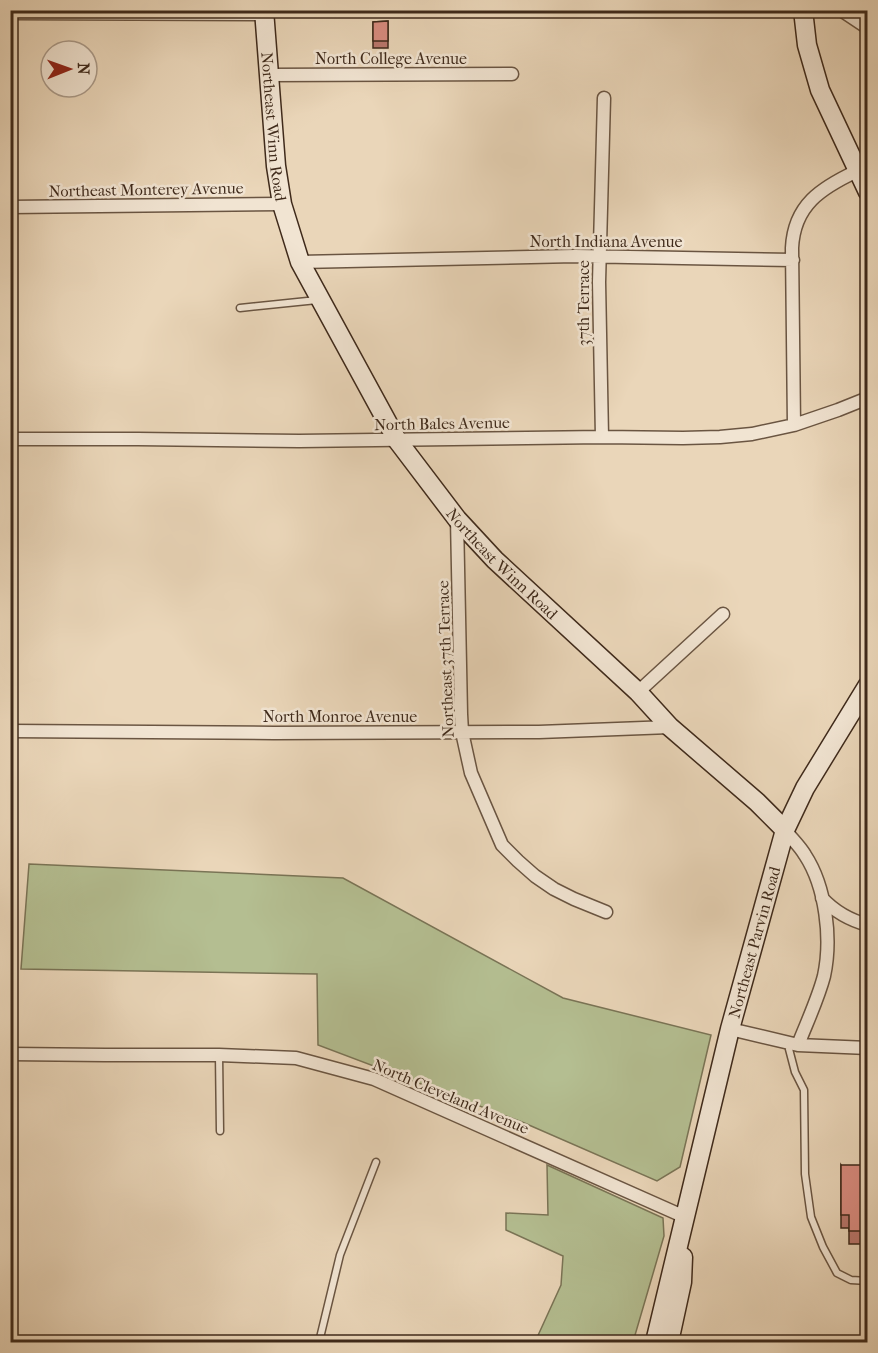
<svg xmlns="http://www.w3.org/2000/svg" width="878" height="1353" font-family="'IM FELL French Canon',serif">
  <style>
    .green { fill: #b4be91; stroke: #7a7456; stroke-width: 1.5 }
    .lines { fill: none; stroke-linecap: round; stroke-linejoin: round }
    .lane-casing { stroke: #6a5542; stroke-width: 9 }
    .street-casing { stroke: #6a5542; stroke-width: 15 }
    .secondary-casing { stroke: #3f2a1b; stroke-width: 21 }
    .lane { stroke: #f1e4d2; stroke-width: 6 }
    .street { stroke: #f1e4d2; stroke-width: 12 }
    .secondary { stroke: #f1e4d2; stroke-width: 18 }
    .wall { fill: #bb786e; stroke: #3f2a1b; stroke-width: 1.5 }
    .building { fill: #d98c80; stroke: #3f2a1b; stroke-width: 1.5 }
    .labels { text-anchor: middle; stroke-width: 5; stroke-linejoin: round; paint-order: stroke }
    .street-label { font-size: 16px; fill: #3f2a1b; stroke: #f1e4d2 }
  </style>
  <rect width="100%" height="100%" fill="#ead6b9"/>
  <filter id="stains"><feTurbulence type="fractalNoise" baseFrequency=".00333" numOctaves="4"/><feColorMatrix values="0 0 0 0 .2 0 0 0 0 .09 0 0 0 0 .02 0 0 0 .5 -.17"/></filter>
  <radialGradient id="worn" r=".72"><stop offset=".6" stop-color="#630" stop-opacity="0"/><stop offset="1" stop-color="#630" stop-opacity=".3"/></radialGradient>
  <path class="green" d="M29,864L343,878L563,998L711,1035L680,1167L657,1181L522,1122L318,1045L317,974L21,969Z
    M547,1165L663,1218L664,1236L633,1342H535L561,1285L563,1256L506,1230V1213L548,1215Z"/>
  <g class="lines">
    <g class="lane-casing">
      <path id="lane" d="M240,308L317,300
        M792,1044L789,1049L795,1072L804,1090L805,1174L811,1217L823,1247L837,1273L851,1280L868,1281
        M219,1055L220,1131
        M319,1342L340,1255L376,1162"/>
    </g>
    <g class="street-casing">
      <path id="street" d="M841,10L868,28
        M10,13L264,14
        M269,75L512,74
        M10,207L282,204
        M300,262L575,256L793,260
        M794,425L792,248C794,205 821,188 857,171
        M602,437L599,282L604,98
        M10,439H138L299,441L602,437L683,438L720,437L752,434L794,425L838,410L868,398
        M457,519L461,714L462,732L471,773L502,845L518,861L535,876L554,889L574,899L606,912
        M638,692L723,614
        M10,731L274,733L539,732L670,727
        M785,830C791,838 800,846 805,855C826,887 832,939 824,976C818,999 807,1022 798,1045
        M822,898C835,912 849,920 868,925
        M730,1029L798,1045L868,1048
        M10,1054L105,1055H219L296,1058L374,1079L685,1217"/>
    </g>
    <g class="secondary-casing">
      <g id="secondary">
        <path id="s1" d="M264,10L276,166L282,204L300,262L397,440L457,519L495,560L638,692L670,727L757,802L785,830"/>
        <path d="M803,10L807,45L820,90L868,192"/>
        <path id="s2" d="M655,1342L730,1029L785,830L805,788L868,685"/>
        <path d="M669,1342L682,1282L683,1257"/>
      </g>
    </g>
    <use href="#lane" class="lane"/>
    <use href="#street" class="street"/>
    <use href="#secondary" class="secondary"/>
  </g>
  <path class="wall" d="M388,21V48H373V22Z
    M841,1165L866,1206H867V1244H849V1228H841Z"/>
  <path class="building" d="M388,21V41H373V22Z
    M841,1165H866L867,1231H849V1215H841Z"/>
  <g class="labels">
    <g class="street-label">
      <text x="391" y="64">North College Avenue</text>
      <text dy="6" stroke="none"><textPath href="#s1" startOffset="117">Northeast Winn Road</textPath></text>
      <text transform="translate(146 189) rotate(-1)" y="6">Northeast Monterey Avenue</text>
      <text x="606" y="247">North Indiana Avenue</text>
      <text transform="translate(583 303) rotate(-90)" y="6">37th Terrace</text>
      <text transform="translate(442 423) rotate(-1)" y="6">North Bales Avenue</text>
      <text dy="6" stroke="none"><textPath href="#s1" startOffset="621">Northeast Winn Road</textPath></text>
      <text transform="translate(445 659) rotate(-92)" y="6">Northeast 37th Terrace</text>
      <text x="340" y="722">North Monroe Avenue</text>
      <text dy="6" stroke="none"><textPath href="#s2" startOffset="412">Northeast Parvin Road</textPath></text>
      <text transform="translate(451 1096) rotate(23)" y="6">North Cleveland Avenue</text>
    </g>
  </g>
  <rect width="878" height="1353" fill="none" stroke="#ead6b9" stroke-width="36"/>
  <rect x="12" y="12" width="854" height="1329" fill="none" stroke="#3f2a1b" stroke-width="3"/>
  <rect x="18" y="18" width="842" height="1317" fill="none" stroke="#3f2a1b" stroke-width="1.5"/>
  <g transform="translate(69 69) rotate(89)"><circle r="28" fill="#f1e4d2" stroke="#aa9a89" stroke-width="1.5"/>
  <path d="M0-4.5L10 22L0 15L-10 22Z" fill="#8f2418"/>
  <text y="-9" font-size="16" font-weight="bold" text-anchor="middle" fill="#3f2a1b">N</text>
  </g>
  <rect width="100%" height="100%" filter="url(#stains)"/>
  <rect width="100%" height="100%" fill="url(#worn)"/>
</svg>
